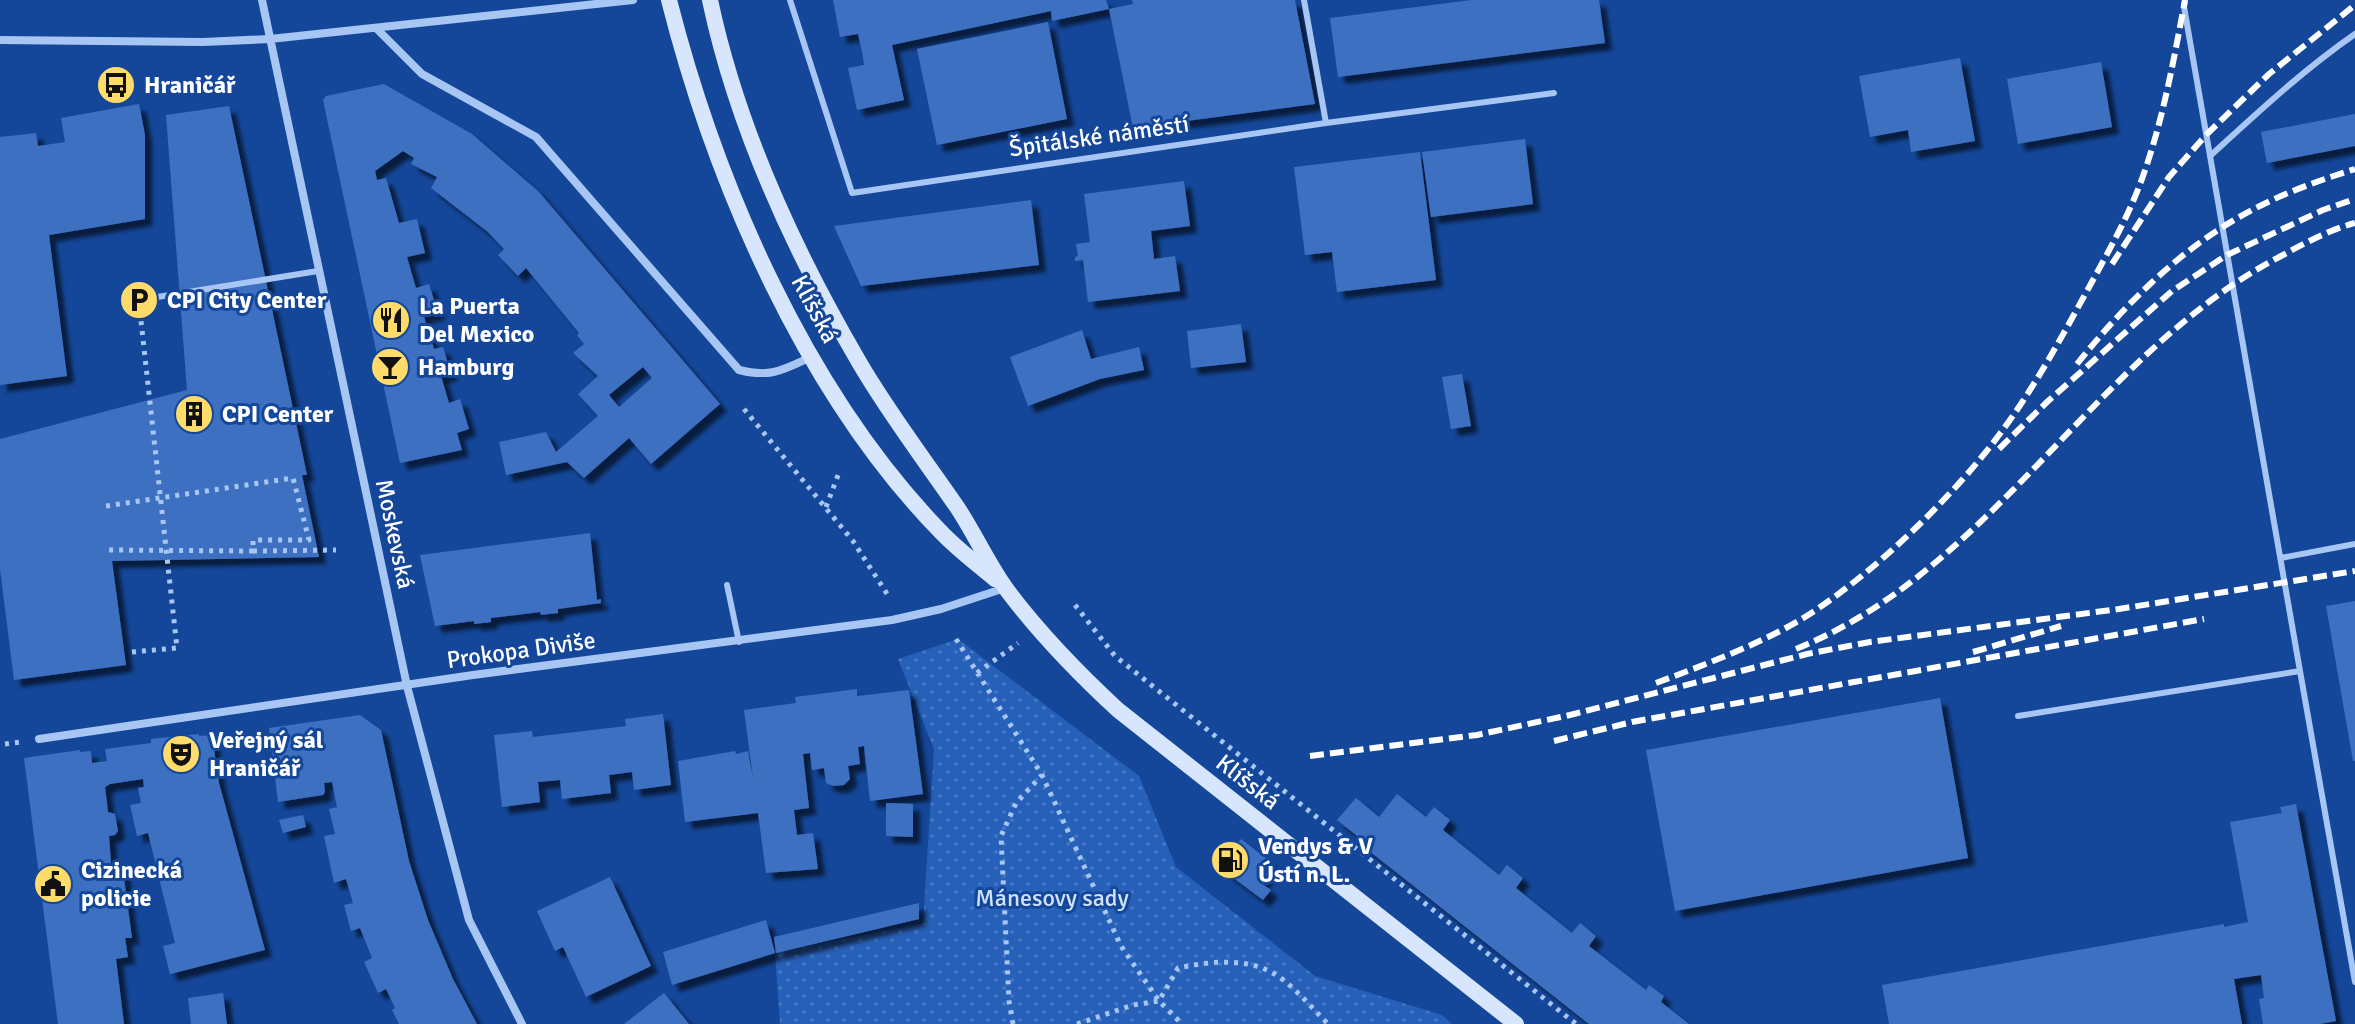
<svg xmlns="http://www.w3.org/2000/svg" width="2355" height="1024" font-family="Signika,sans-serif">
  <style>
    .grass { fill: url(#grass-dots) }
    .building { fill: #3d70c1; fill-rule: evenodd; filter: url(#shadow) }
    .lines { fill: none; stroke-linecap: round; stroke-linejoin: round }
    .path { stroke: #a8c6f3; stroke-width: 5; stroke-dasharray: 4 6; stroke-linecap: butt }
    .lane { stroke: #a8c6f3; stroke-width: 6 }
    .street { stroke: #a8c6f3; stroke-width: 8 }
    .secondary { stroke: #d7e5fd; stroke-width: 16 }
    .rail { stroke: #fff; stroke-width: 6; stroke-dasharray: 14 6; stroke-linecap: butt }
    .path-bridge { stroke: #a8c6f3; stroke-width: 5; stroke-dasharray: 4 6; stroke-linecap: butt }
    .labels { text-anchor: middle; stroke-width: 6; stroke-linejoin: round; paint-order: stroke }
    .poi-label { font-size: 24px; font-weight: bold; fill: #fff; stroke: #14479a; text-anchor: start }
    .street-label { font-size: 24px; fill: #fff; stroke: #14479a }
    .park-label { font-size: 24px; fill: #d0e2fd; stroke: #14479a }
  </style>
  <defs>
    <pattern id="grass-dots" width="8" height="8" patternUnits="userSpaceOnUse" patternTransform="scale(2)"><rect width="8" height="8" fill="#2660b8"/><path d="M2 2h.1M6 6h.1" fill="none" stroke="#4778c3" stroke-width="1.8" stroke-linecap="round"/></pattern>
    <filter id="shadow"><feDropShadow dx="7" dy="7" stdDeviation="2" flood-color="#0009"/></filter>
  </defs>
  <rect width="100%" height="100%" fill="#14479a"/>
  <path class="grass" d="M958,639L1139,776L1176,867L1315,976L1442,1015L1452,1024H780L775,953L923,923L934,749L898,659Z"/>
  <path class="building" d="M833,0H1106L1109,9L1133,4L1132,0H1295L1315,104L1133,128L1109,9L1052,21L1051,11L892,45L904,100L857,110L848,68L864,65L862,52L858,34L840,37Z
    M1471,0H1599L1605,43L1338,77L1330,18Z
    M1048,22L1067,119L937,145L917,49Z
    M1960,58L1975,141L1911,152L1908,130L1870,137L1859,76Z
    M2101,62L2112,127L2018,144L2007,79Z
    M384,84L472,134L539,192L720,404L651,464L629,438L584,478L567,462L506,475L499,442L546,432L556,452L598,416L578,394L598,376L573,353L584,344L577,335L579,333L526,268L518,276L498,255L504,249L488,232L431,188L437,177L411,164L414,158L403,151L375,171L377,180L386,178L399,223L417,219L425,253L407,257L416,288L429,284L438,313L424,316L427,328L434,349L443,347L451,374L441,376L449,403L460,399L469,429L457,433L462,450L400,463L323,100L326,96ZM643,367L652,378L619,407L609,395Z
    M139,104L145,135V219L49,235L67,376L0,385V137L36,133L38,146L65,142L61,118Z
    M229,106L307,475H302L319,557L112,561L126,665L14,680L0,569V439L187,390L166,115Z
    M2355,114V146L2267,163L2261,132Z
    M1525,139L1533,204L1431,217L1422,152Z
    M1420,152L1436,280L1337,292L1332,252L1305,255L1294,167Z
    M1184,181L1190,226L1151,231L1154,259L1175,256L1180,291L1088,302L1083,260L1075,261V257L1078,256L1076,244L1090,242L1084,194Z
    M1031,200L1039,265L861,286L834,226Z
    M1241,324L1246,362L1191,368L1187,331Z
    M1082,330L1091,359L1139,347L1144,370L1100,379L1028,406L1010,357Z
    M1462,374L1471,426L1451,429L1442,377Z
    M590,533L597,600L601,599V603L558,609V613L541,615L540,612L491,618V622L474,624V621L435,626L420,555Z
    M2355,601V761H2353L2326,606Z
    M857,689V696L909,690L923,794L870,801L864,746L858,747L860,764L848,766L850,779L844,785L833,786L826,783L824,768L812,770L810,753L803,754L809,808L794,810L797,835L813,833L818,869L766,873L758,813L685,822L678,761L735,751L736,754L748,751L753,778L744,710L796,703L795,697Z
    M1940,698L1968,858L1675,911L1646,750Z
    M663,714L671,785L634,790L632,772L609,775L611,793L562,799L560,780L538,782L540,802L502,807L494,735L532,731L533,737L626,726L625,719Z
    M360,715L381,730L409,861L428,920L453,979L477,1024H399L392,1010L395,1008L386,989L378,993L364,962L372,958L360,928L351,931L344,905L353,903L346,879L334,883L324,836L335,834L329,809L337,807L332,782L324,783L325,792L323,795L278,802L269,728Z
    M199,734V736L212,735L219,783L265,950L170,974L163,946L175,943L148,833L137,836L130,805L141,803L138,788L144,787L143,779L110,784L105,787L108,812L115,814L118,831L115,835L109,836L111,863H122L132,938H125L128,957L116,959L124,1024H58L24,758L80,750V752L91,751L92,763L107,761L105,749L151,743V739Z
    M1397,794L1426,817L1434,807L1450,820L1443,830L1499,875L1507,865L1523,878L1516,888L1572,933L1580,923L1596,936L1589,946L1646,990L1649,985L1664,996L1661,1002L1689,1024H1589L1359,843L1361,839L1337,820L1356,798L1379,817Z
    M886,803L913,804V837L886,836Z
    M2296,804L2336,1021L2320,1024H2263L2259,999L2264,998L2261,975L2234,979L2242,1024H1889L1882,985L2224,924V927L2248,922L2230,822L2282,813L2280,807Z
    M303,815L306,827L283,833L279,820Z
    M1241,839L1275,865L1261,883L1271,890L1263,900L1216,865L1228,850L1231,852Z
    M610,877L651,966L586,997L563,947L555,951L537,911Z
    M919,903V919L776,953L774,937Z
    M766,920L775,953L672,985L663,952Z
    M223,993L227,1024H191L188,998Z
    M664,993L689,1024H624Z"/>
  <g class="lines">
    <path class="path" d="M744,409L853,541L889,597
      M826,507L840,470
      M253,551L336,550
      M1075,605L1115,656L1576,1024
      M956,639L1042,775L1121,946L1159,1001L1182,1024
      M132,652L177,648L141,321
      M977,673L1018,643
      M5,744L20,742
      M1013,1024L1009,1001L1001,836L1016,803L1042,775
      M1077,1024L1133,1005L1159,1001L1178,968C1212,961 1252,956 1282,979C1299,992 1313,1009 1328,1024"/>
    <path class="lane" d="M790,0L852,193L1326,123L1554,93
      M1304,0L1326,123
      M2210,156C2257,113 2303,70 2355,34
      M139,300L318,271
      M2281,558L2355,544
      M727,585L739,642
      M2300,671L2355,982
      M2018,716L2300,671L2184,7L2185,0"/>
    <path class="street" d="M262,0L407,686L469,920L522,1024
      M377,29L422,74L536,137L739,370C771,378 783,370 811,357
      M0,40L203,42L270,39L633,0
      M39,739L473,675L892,620L941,609L1005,588"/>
    <path class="secondary" d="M669,0C716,185 806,393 940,531C957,549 977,564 995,579
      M710,0C737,128 793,249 859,362C888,412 924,459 957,507C975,534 988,564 1007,590C1040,634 1078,673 1118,710L1516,1024"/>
    <path class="rail" d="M2112,264L2169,177L2206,135L2269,74L2355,5
      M2077,364C2125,304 2183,246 2252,210C2284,193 2320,180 2355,169
      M1999,449L2047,402L2172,291L2227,255L2323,210L2355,199
      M1796,649C1996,568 2095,352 2283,255C2307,242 2329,230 2355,223
      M1973,652L2061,626
      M1656,683C1704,665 1763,643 1805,617C1872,575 1952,498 1999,435C2033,390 2060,340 2087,291C2107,254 2129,216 2143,176C2163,120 2174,59 2185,0
      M1554,741L1632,722L2204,619
      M1310,756L1477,735L1570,715L1807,654L1870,642L2119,609L2355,571"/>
    <path class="path-bridge" d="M106,506L293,478L309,540H253V551L109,550"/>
  </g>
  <defs>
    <g id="bus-disc" transform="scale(2)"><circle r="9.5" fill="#ffdc6a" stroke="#14479a"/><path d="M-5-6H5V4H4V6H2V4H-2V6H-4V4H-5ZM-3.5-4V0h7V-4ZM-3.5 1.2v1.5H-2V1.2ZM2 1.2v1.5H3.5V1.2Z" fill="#111"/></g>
    <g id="parking-disc" transform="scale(2)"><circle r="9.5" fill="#ffdc6a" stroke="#14479a"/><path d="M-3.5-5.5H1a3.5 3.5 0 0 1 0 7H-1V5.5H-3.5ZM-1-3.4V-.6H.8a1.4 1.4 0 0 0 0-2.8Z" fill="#111"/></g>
    <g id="restaurant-disc" transform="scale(2)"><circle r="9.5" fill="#ffdc6a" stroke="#14479a"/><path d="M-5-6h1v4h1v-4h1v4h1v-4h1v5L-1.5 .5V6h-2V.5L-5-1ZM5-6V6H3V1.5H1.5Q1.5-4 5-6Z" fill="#111"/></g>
    <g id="bar-disc" transform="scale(2)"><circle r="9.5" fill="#ffdc6a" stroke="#14479a"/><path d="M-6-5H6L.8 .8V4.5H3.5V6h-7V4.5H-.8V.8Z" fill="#111"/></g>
    <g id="building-disc" transform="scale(2)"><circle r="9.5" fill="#ffdc6a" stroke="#14479a"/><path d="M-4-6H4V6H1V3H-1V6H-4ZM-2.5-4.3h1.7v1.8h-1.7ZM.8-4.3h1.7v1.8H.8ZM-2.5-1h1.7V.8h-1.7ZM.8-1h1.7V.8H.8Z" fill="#111"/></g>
    <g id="theatre-disc" transform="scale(2)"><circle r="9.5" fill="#ffdc6a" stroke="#14479a"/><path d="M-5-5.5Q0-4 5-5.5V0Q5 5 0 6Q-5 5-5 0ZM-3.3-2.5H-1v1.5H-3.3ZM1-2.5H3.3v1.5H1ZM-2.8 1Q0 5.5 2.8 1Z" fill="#111"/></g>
    <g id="fuel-disc" transform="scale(2)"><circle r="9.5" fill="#ffdc6a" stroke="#14479a"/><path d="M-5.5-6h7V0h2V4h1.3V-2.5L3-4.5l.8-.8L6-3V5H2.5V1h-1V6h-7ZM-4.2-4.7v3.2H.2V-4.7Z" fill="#111"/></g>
    <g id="civic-disc" transform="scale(2)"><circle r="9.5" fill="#ffdc6a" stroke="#14479a"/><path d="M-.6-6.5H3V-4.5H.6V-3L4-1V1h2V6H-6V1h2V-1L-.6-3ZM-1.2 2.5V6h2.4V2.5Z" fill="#111"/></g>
  </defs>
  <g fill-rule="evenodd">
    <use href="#bus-disc" x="116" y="85"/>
    <use href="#parking-disc" x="139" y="300"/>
    <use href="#restaurant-disc" x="391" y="320"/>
    <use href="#bar-disc" x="390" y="367"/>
    <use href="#building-disc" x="194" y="414"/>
    <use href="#theatre-disc" x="181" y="754"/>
    <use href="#fuel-disc" x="1230" y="860"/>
    <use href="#civic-disc" x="53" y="884"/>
  </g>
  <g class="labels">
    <g class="poi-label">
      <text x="144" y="93">Hraničář</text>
      <text x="167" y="308">CPI City Center</text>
      <text x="419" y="314">La Puerta<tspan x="419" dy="28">Del Mexico</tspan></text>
      <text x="418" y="375">Hamburg</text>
      <text x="222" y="422">CPI Center</text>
      <text x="209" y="748">Veřejný sál<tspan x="209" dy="28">Hraničář</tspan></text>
      <text x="1258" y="854">Vendys &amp; V<tspan x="1258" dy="28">Ústí n. L.</tspan></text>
      <text x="81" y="878">Cizinecká<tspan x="81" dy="28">policie</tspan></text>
    </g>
    <g class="street-label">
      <text transform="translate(1099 136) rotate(-8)" y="8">Špitálské náměstí</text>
      <text transform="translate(815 309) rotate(62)" y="8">Klíšská</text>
      <text transform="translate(395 534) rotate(78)" y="8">Moskevská</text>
      <text transform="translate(521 650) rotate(-8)" y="8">Prokopa Diviše</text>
      <text transform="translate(1248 782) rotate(38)" y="8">Klíšská</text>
    </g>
    <g class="park-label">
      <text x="1052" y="906">Mánesovy sady</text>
    </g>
  </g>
</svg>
